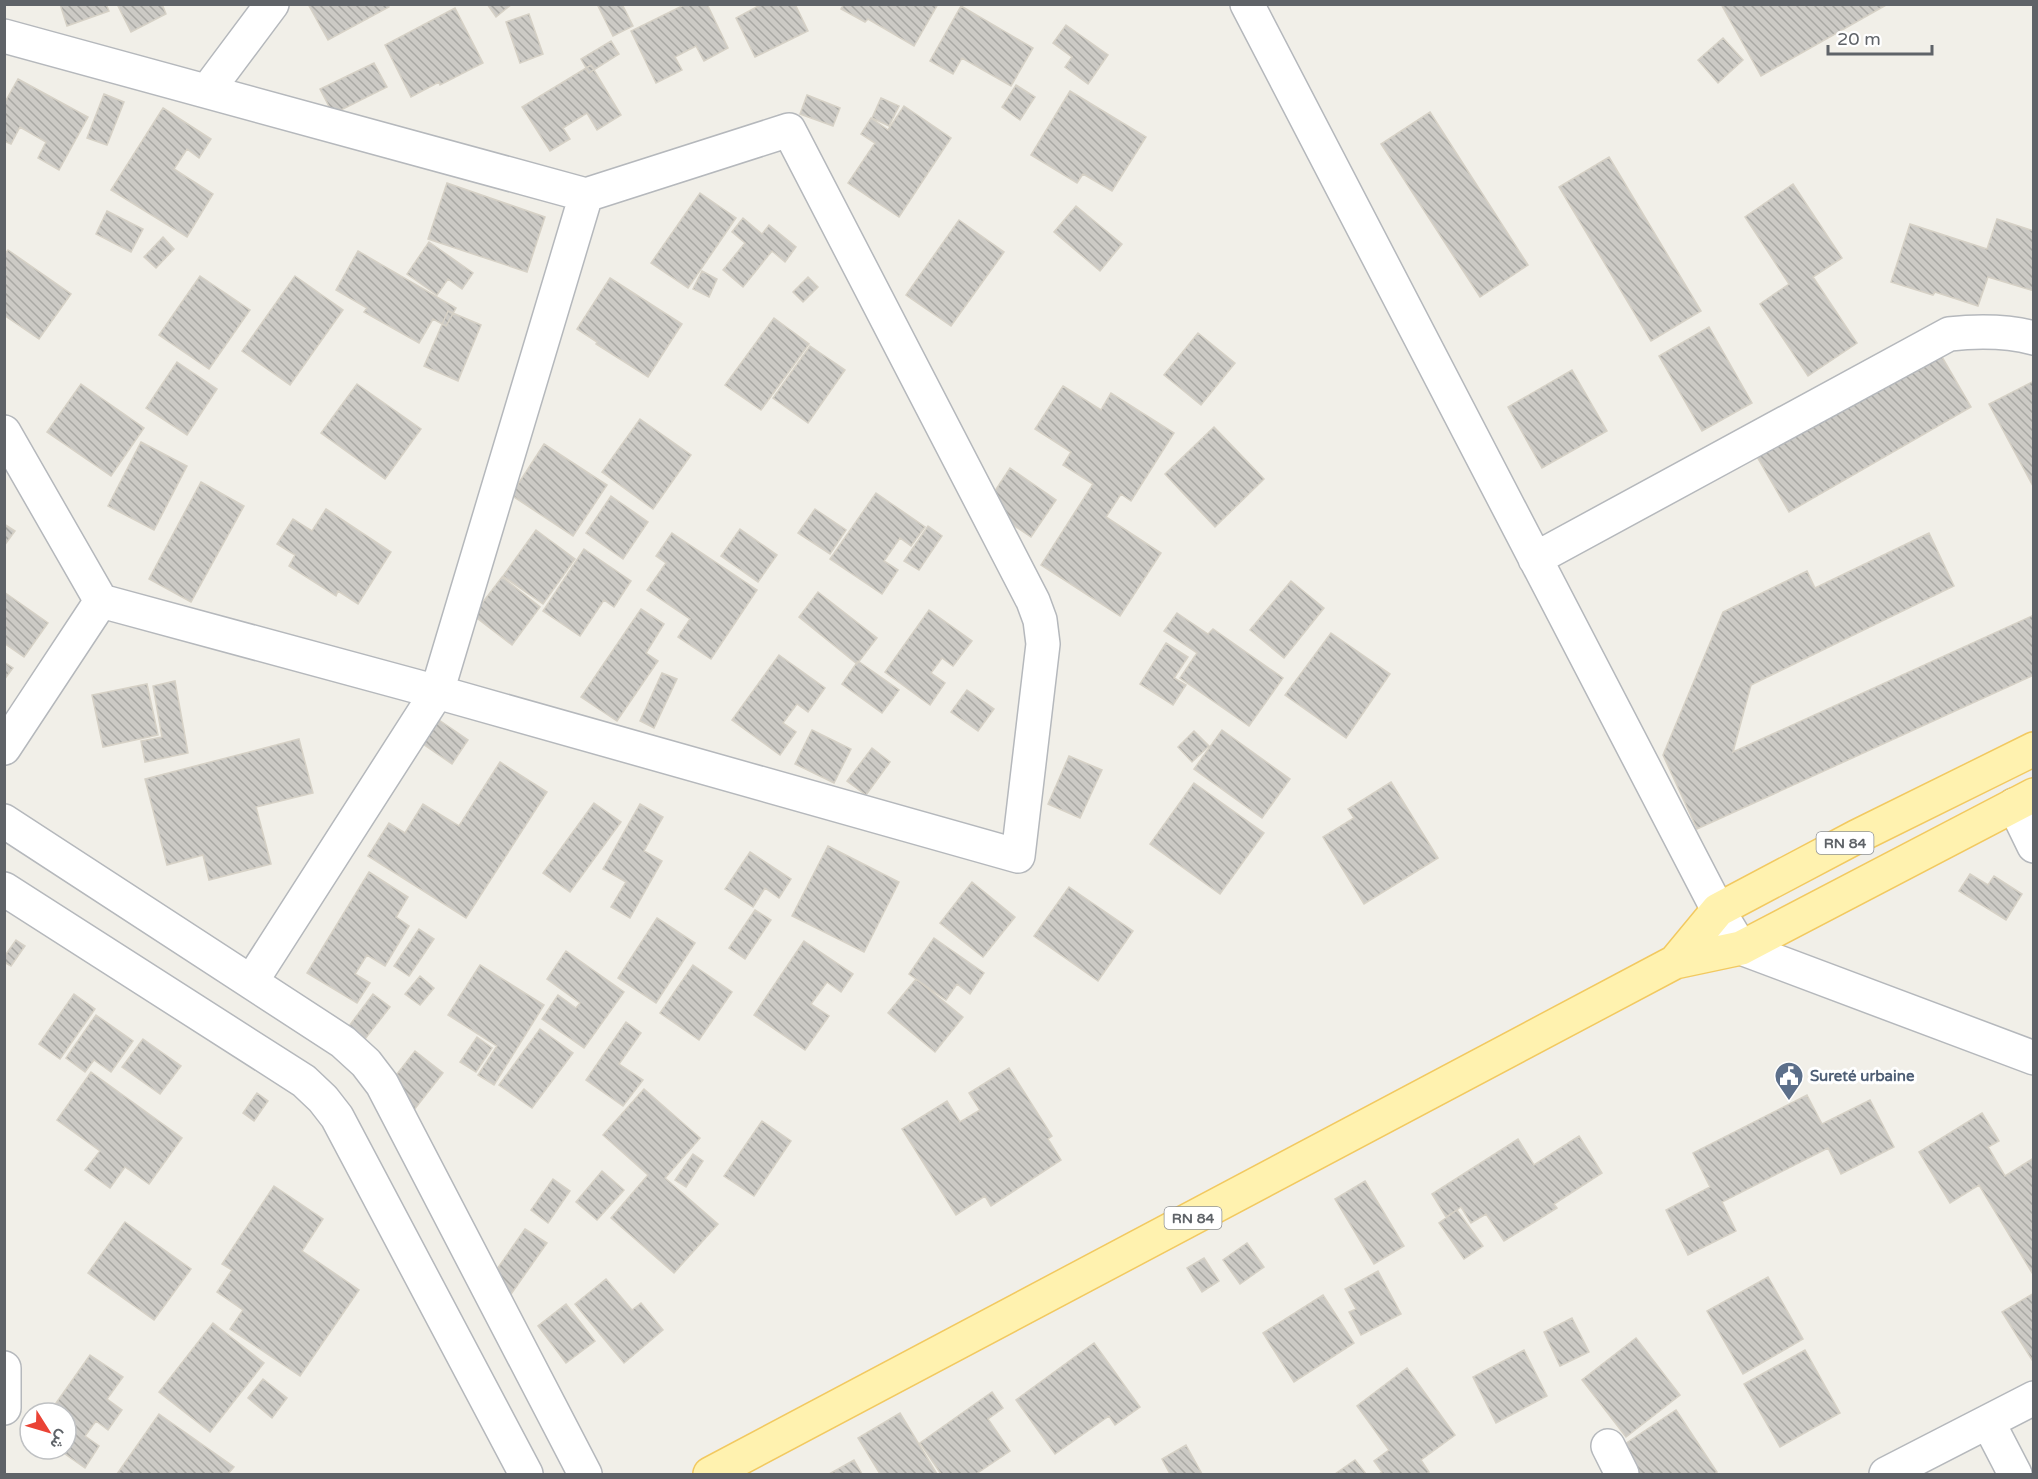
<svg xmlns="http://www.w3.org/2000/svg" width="2038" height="1479" font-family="'Varela Round',Vazirmatn,sans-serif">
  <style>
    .building { fill: url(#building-back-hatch); stroke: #d6d1c6; stroke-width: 1.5 }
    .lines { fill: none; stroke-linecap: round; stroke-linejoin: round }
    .minor-casing { stroke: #b5b8bc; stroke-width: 36 }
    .major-casing { stroke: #f2c960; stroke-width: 36 }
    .minor { stroke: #fff; stroke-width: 33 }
    .major { stroke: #fff2af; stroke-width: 33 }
    .labels { text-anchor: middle; stroke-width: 6; stroke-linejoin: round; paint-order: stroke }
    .shield { fill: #fff; stroke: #8f9295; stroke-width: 1.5 }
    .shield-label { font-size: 14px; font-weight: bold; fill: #5f6368 }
    .service-label { font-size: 15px; font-weight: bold; fill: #4e5e75; stroke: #fff; text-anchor: start }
  </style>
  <defs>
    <pattern id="building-back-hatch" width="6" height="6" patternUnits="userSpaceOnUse" patternTransform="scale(1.5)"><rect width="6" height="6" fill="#cccac5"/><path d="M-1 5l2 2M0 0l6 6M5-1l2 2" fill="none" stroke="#a9a8a4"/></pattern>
  </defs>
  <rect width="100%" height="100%" fill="#f1efe8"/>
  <path class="building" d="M60,4H106L109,11L67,26Z
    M117,4H162L166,14L131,32Z
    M308,4H388L389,7L328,40Z
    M487,4H512L496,17Z
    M597,4H622L633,26L613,36Z
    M686,4H707L728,48L704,61L696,46L675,57L682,70L656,83L631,31Z
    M762,4H795L808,31L755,57L736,18Z
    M844,4H938L914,46L868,19L865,22L841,9Z
    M1721,4H1888L1761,76Z
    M961,6L1033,48L1011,86L962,58L953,74L930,61Z
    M455,8L483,63L440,85L439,82L411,97L385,45Z
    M529,14L543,54L520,63L506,22Z
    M1066,25L1108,55L1088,84L1065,67L1072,57L1053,43Z
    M1723,38L1743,60L1718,83L1698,60Z
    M611,41L619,54L589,73L581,59Z
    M374,63L387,87L333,114L320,89Z
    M591,65L621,115L597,130L587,113L563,128L570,139L550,151L522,107Z
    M18,79L88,117L59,170L38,158L46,142L20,127L11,144L4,141V104Z
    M1016,85L1035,97L1020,120L1002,107Z
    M1070,91L1146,137L1112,191L1083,174L1077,183L1031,155Z
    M104,94L124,102L107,145L87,138Z
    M807,95L840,108L833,126L800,114Z
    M881,98L899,106L889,126L872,118Z
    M904,106L951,138L899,217L848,183L875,143L861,134L871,118L888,130Z
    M163,108L211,139L199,158L187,149L174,169L213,194L187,237L111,190Z
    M1430,112L1528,265L1480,297L1381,144Z
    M1609,157L1701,311L1651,341L1559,187Z
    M447,183L545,217L527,272L428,239Z
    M1793,184L1842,258L1813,277L1857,343L1808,376L1760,304L1789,284L1745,217Z
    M700,193L736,218L688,288L651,263Z
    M1076,206L1122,244L1100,271L1054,232Z
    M107,211L143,229L131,252L96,234Z
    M743,218L762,234L769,225L796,247L785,262L772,251L743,287L723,270L745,243L732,232Z
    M1997,219L2034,231V291L1988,277L1978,306L1935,292L1933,295L1891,282L1910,224L1987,249Z
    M959,220L1004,252L951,326L906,295Z
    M163,237L174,249L156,268L144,257Z
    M429,242L473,273L462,289L448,279L437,295L407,274Z
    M8,250L71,294L39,339L4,315V255Z
    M358,251L456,308L446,326L433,319L419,343L364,312L367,308L336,290Z
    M702,271L717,279L709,297L693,289Z
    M200,276L250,310L209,369L159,335Z
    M295,276L343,310L290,385L242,351Z
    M808,277L818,287L803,302L793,292Z
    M610,278L682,324L648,377L596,344L597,342L577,329Z
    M448,311L481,325L458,381L424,366Z
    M774,318L809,344L761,410L725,385Z
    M1709,327L1752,403L1702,431L1659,356Z
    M1198,333L1235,363L1201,405L1164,375Z
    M810,346L845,370L808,423L773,398Z
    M1938,350L1971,407L1789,512L1756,455Z
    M177,362L217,389L187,435L146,408Z
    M1572,370L1607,431L1542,468L1508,407Z
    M2034,381V488L1989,404Z
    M81,384L144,428L111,476L47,432Z
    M357,384L421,429L385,479L321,433Z
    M1063,386L1101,410L1111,393L1174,433L1131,501L1121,494L1106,517L1161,553L1120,616L1041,565L1093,484L1063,465L1071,452L1035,429Z
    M640,419L691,455L653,509L602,472Z
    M1214,427L1264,479L1215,527L1165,474Z
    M141,442L187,466L154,530L108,506Z
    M544,444L607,485L573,536L511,495Z
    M1010,468L1056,500L1031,537L985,506Z
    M201,482L244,506L191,602L149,579Z
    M876,493L925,527L911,546L900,538L884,561L898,570L882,594L830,559Z
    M611,496L648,522L623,559L586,533Z
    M326,509L391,552L358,604L338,591L336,596L289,566L295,555L277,544L293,519L312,531Z
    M815,509L846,530L830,554L798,533Z
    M4,524L15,531L4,546Z
    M928,526L942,536L919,570L904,561Z
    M740,529L777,555L758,582L721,556Z
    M536,530L575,559L543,604L503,576Z
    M672,533L757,590L711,659L678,637L690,619L647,590L666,563L656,556Z
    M1929,533L1954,586L1751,685L1733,752L2034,615V675L1697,829L1663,755L1723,612L1807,571L1815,588Z
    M584,549L631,581L614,607L604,600L580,636L543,611Z
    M502,577L540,607L512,645L473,615Z
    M1291,581L1324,608L1284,658L1250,630Z
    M4,592L48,623L24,657L4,643Z
    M818,592L877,638L857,664L799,617Z
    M641,609L664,624L646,653L658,661L617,721L581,697Z
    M929,610L972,641L953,666L942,658L931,673L945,683L930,705L885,672Z
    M1177,613L1208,634L1213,629L1283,678L1249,726L1180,678L1197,653L1164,631Z
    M1331,633L1390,674L1346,738L1285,695Z
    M1166,643L1188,657L1174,678L1186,685L1173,705L1140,684Z
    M779,655L825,688L808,712L797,704L783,723L796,732L780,755L732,720Z
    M858,661L899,690L882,713L842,684Z
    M4,662L13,668L4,680Z
    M662,673L677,679L654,728L640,721Z
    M175,681L188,753L145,762L141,741L162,737L153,686Z
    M147,684L158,735L103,747L92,695Z
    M967,690L994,709L978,731L951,712Z
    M439,720L468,740L452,764L423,744Z
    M812,730L851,749L834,783L795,764Z
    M1222,730L1290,779L1262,818L1194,769Z
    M1194,731L1209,746L1192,762L1178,747Z
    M299,739L313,793L256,807L271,864L209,880L203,855L167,865L145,779Z
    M872,748L890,762L866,795L847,781Z
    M1069,756L1102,770L1080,818L1048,804Z
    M500,762L547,792L466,918L368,856L389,823L405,833L423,804L459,826Z
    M1391,782L1438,858L1364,904L1323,837L1354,818L1348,809Z
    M1194,783L1264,833L1220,894L1150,844Z
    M594,803L621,822L570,892L543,873Z
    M640,804L663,817L644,851L662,861L630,918L611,907L626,882L603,869Z
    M828,846L899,882L864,952L792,916Z
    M750,852L791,879L779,898L765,888L753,907L725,889Z
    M369,872L408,897L396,917L409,926L385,966L367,955L355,974L370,983L357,1003L307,973Z
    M1970,874L1988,885L1994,876L2022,894L2006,920L1959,891Z
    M972,882L1015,917L983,957L940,923Z
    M1069,887L1133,931L1098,981L1034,936Z
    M755,910L771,920L745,959L729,948Z
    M657,918L695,943L656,1003L618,978Z
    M419,929L434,939L409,976L394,966Z
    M934,938L984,973L970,994L957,984L946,1000L909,974Z
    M16,940L25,946L11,966L4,962V957Z
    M804,941L853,974L841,992L827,982L811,1004L829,1016L805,1050L754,1015Z
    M566,951L624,992L584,1048L542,1019L558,995L576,1008L580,1003L547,979Z
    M480,965L544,1005L494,1085L478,1075L497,1046L448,1015Z
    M693,965L732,992L699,1040L660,1013Z
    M420,976L434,988L420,1005L405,994Z
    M916,979L963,1017L935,1052L888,1013Z
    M74,994L95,1009L60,1059L39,1044Z
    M373,994L390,1007L365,1039L349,1026Z
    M96,1015L133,1041L111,1072L94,1060L85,1072L66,1058Z
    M626,1022L641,1033L619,1064L643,1080L623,1106L586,1080Z
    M540,1029L573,1053L532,1108L499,1085Z
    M477,1037L492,1048L476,1072L460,1062Z
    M143,1039L181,1066L160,1094L122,1067Z
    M415,1051L443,1073L414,1110L386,1088Z
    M1009,1068L1052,1136L1048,1139L1061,1160L991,1206L985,1196L956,1215L902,1129L947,1101L960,1122L980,1110L969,1093Z
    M91,1072L182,1138L149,1184L125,1167L110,1188L85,1170L100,1151L57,1120Z
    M644,1089L700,1138L665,1178L718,1224L674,1273L611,1218L648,1175L603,1135Z
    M257,1093L268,1101L254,1121L243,1113Z
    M1807,1095L1822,1124L1870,1100L1894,1147L1841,1174L1828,1148L1722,1202L1736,1231L1688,1255L1666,1210L1710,1187L1693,1153Z
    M1982,1113L1999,1141L1988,1147L2005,1176L2034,1158V1276L1979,1185L1950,1203L1919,1152Z
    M762,1121L791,1141L754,1196L724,1176Z
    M1579,1136L1602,1173L1554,1204L1557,1208L1504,1241L1486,1214L1471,1223L1461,1207L1446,1217L1432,1194L1518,1139L1534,1165Z
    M693,1154L703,1161L686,1187L675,1180Z
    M602,1171L624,1190L597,1220L576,1202Z
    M553,1179L570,1191L548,1223L531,1210Z
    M1365,1181L1404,1246L1374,1264L1335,1199Z
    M274,1186L323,1219L302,1251L359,1290L300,1376L230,1329L243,1310L217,1292L232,1270L222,1264Z
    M1457,1210L1483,1246L1464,1259L1439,1223Z
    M125,1222L191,1269L154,1320L88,1273Z
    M525,1229L547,1243L509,1297L488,1282Z
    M1247,1243L1264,1267L1240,1284L1223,1260Z
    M1204,1258L1219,1281L1202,1292L1187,1268Z
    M1378,1271L1401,1314L1361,1335L1349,1312L1356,1309L1345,1289Z
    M1768,1277L1803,1339L1743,1374L1707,1311Z
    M606,1279L632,1310L641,1303L663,1330L624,1363L575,1304Z
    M2034,1293V1363L2002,1312Z
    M1323,1295L1354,1343L1294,1382L1263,1333Z
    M566,1304L595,1341L566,1363L538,1326Z
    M1572,1318L1589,1352L1560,1366L1544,1332Z
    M213,1323L264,1363L210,1432L159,1392Z
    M1636,1338L1680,1395L1626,1437L1582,1380Z
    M1094,1343L1140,1407L1115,1425L1109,1416L1055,1454L1016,1400Z
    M1524,1350L1547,1396L1496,1423L1473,1377Z
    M1805,1350L1840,1413L1780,1447L1744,1384Z
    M90,1355L123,1377L107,1399L122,1410L108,1430L96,1421L85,1436L99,1446L85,1468L58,1449H66V1413H49Z
    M1407,1368L1455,1435L1421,1460L1429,1472L1426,1474H1379L1382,1472L1374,1461L1389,1450L1357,1406Z
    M263,1379L287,1398L272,1418L248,1398Z
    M992,1392L1003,1408L988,1419L1010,1451L976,1474H941L920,1443Z
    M1676,1410L1717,1472L1714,1474H1640L1622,1446Z
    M900,1413L937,1474H880L858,1438Z
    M159,1414L234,1467L228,1474H117Z
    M1186,1445L1202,1474H1170L1162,1459Z
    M854,1460L862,1474H829Z
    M1355,1460L1366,1474H1335Z"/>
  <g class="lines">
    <g class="minor-casing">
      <path id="minor" d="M1247,4L1718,910L1741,948L2034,1058
        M4,36L586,195L789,130L1033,601L1040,620L1043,644L1018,856L437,692L101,601L4,748
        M207,91L272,4
        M4,432L101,601
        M1535,559L1949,334C1977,331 2007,331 2034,338
        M2014,805L2034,846
        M4,821L343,1042L366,1063L382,1084L585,1474
        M4,889L304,1081L323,1099L337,1117L526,1474
        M251,982L437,692L586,195
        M4,1368V1408
        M1988,1422L2015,1474
        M1608,1446L1622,1474
        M1886,1474L2034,1398"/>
    </g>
    <g class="major-casing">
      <path id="major" d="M1675,962L1718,910L1856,837L2034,749
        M710,1474L1675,962L1741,948L2034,795"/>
    </g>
    <use href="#minor" class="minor"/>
    <use href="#major" class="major"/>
  </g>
  <defs>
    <g id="civic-pin" transform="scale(1.5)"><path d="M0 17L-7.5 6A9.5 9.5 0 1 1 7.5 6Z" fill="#5c6f8a" stroke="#fff"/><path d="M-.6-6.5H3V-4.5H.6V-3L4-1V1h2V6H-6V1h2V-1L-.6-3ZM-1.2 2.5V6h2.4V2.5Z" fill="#fff"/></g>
  </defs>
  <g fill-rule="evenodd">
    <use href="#civic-pin" x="1789" y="1076"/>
  </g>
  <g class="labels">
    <g class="shield">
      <rect x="1816.5" y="832" width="57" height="22" rx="4.5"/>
      <rect x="1164.5" y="1207" width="57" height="22" rx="4.5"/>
    </g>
    <g class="shield-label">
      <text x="1845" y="848">RN 84</text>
      <text x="1193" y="1223">RN 84</text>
    </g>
    <g class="service-label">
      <text x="1810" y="1081">Sureté urbaine</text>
    </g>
  </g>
  <rect width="2038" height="1479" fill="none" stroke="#5f6368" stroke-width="12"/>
  <g transform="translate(48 1431) rotate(127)"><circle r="28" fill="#ffffff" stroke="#bfc1c3" stroke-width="1.5"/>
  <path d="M0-4.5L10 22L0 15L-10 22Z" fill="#ea4335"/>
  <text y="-9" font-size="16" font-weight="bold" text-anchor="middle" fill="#5f6368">ش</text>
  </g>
  <path d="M1828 45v9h104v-9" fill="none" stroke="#5f6368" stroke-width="3"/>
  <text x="1837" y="45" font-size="18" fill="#5f6368" stroke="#ffffff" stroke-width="4.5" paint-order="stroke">20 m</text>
</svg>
